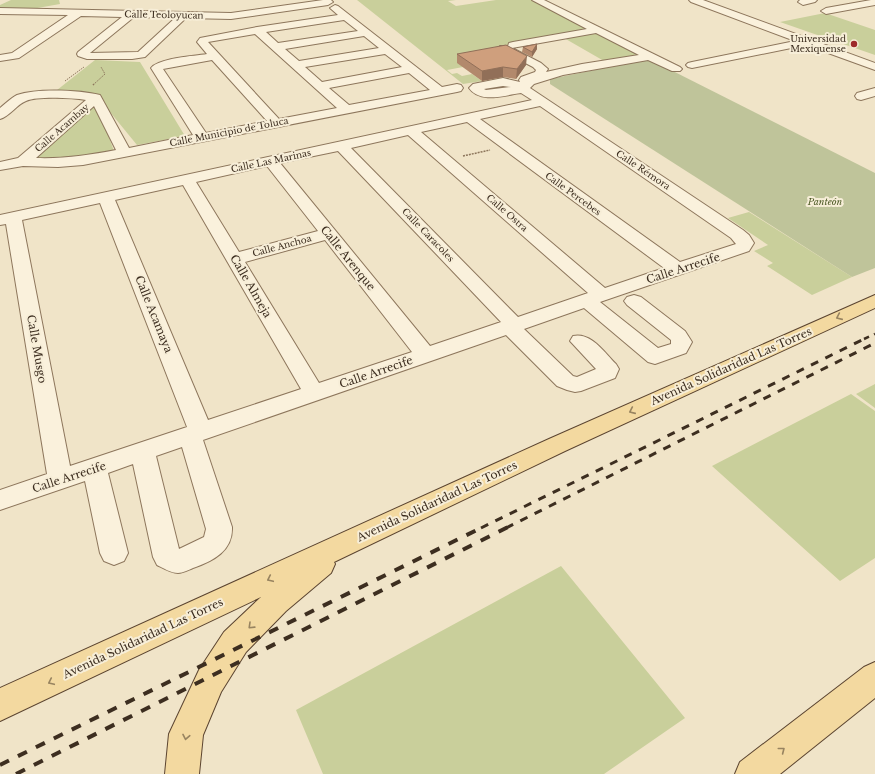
<svg xmlns="http://www.w3.org/2000/svg" width="875" height="774" font-family="'Libre Baskerville',serif">
  <style>
    .green { fill: #c9cf9b }
    .cemetery { fill: #bfc49a }
    .lines { fill: none; stroke-linecap: round; stroke-linejoin: round }
    .minor-casing { stroke: #8d765c; stroke-width: 2 }
    .major-casing { stroke: #5b4430; stroke-width: 2 }
    .path-far1 { stroke: #8d765c; stroke-width: 1; stroke-dasharray: 1.5 1; stroke-linecap: butt }
    .path { stroke: #8d765c; stroke-width: 1.5; stroke-dasharray: 2 1; stroke-linecap: butt }
    .minor { fill: #faf1dc; fill-rule: evenodd }
    .major { fill: #f3d9a0; fill-rule: evenodd }
    .rail-far2 { stroke: #3d2e20; stroke-width: 2.5; stroke-dasharray: 5.5 5.5; stroke-linecap: butt }
    .rail-far1 { stroke: #3d2e20; stroke-width: 3; stroke-dasharray: 8 8; stroke-linecap: butt }
    .rail { stroke: #3d2e20; stroke-width: 4; stroke-dasharray: 10 10; stroke-linecap: butt }
    .wall { fill: #b2896c }
    .shaded-wall { fill: #916f58 }
    .building { fill: #cf9f7d; stroke: #916f58 }
    .oneway { stroke: #988460 }
    .poi-dot { fill: #9e2a2b; stroke: #f7eed8; stroke-width: 1.5 }
    .labels { text-anchor: middle; stroke-width: 4; stroke-linejoin: round; paint-order: stroke }
    .far-street-label { font-size: 9px; fill: #3d2e20; stroke: #f7eed8 }
    .far-poi-label { font-size: 9px; fill: #3d2e20; stroke: #f7eed8; text-anchor: end }
    .far-park-label { font-size: 9px; font-style: italic; fill: #4d5a26; stroke: #f7eed8 }
    .street-label { font-size: 11px; fill: #3d2e20; stroke: #f7eed8 }
  </style>
  <rect width="100%" height="100%" fill="#f0e4c8"/>
  <path class="green" d="M11,0H59L60,4L26,10H0V5Z
    M357,0H456L448,1L456,6L496,0H532L591,30L490,48L463,67L447,70L452,74L457,73L462,76L472,74L482,81L463,84Z
    M825,13L875,30V55L780,22Z
    M598,33L641,55L604,61L564,38Z
    M95,60L140,62L185,136L137,145L101,101L52,94Z
    M89,108H98L114,151L65,160L36,158Z
    M749,212L852,277L812,295L767,266L773,263L754,251L768,245L728,218Z
    M875,384V408L856,394Z
    M851,394L875,411V558L840,581L712,466Z
    M561,566L685,718L604,774H323L296,710Z"/>
  <path class="cemetery" d="M649,59L875,173V268L852,277L550,84V79Z"/>
  <g class="lines">
    <g class="minor-casing">
      <path id="minor" d="M323,0H331L333,2L328,5L231,19L186,18L145,57L132,59H87L78,56L77,54L78,52L122,17L81,16L19,58L0,61V55L12,53L68,15L0,14V8L231,13ZM134,17L175,18L138,52L90,53Z
        M532,0H544L680,67L682,69L680,71H672L648,60L563,75L534,84L530,88L743,230L749,235L754,243L749,251L600,302L658,348L671,344V340L627,305L624,301L627,297L634,295L641,297L685,331L692,342L686,353L655,364L648,362L584,308L524,329L573,376L577,377L596,369L570,341L573,336C591,332 604,352 616,364L619,369L615,378L581,391L575,392L567,390L557,386L506,335L203,440L232,527C233,551 213,561 193,568C188,570 183,573 178,573C171,573 163,568 157,565L153,557L133,464L108,473L128,553L124,561L114,565L104,561L100,553L85,481L0,510V490L47,474L6,224L0,225V215L532,100L521,93C505,95 480,104 469,88L473,84L503,78L520,82L519,80L521,77L535,72L536,70L533,67L500,50L499,48L500,46H508L509,43L513,42L587,29ZM596,33L639,55L582,64L546,72L548,69L541,63L512,48ZM503,86L511,87L486,90L484,89ZM540,106L731,238L736,244L680,262L480,119ZM467,122L664,268L605,288L421,132ZM408,135L588,293L518,317L351,148ZM338,151L501,322L430,346L280,163ZM267,166L318,231L239,252L196,182ZM183,185L301,389L208,420L115,200ZM100,203L187,427L70,466L22,220ZM325,240L412,352L319,383L245,262ZM182,447L206,529L204,537L179,549L156,456Z
        M689,0H703L875,63V70L806,45L692,68L688,67L686,65L688,63L692,62L795,41L691,2Z
        M800,0H817L815,2L803,5L798,2Z
        M871,0H875V5L826,14L821,11L826,8Z
        M335,5L338,6L442,87L457,84L461,85L463,88L461,91L457,92L83,165L58,167L23,166L0,170V162L18,158L86,100C72,98 38,96 26,101C16,105 10,116 0,119V108C5,104 11,98 17,95C37,88 80,90 100,95L129,148L193,135L151,68C159,58 194,56 207,54L197,42L200,38L257,27L338,15L330,8ZM344,20L358,31L278,43L266,32ZM255,34L337,108L279,119L208,42ZM364,36L379,48L299,61L285,49ZM385,54L402,67L322,82L305,67ZM212,60L267,121L206,133L163,69ZM409,73L430,90L349,105L329,88ZM94,106L116,150C89,155 64,159 36,158Z
        M875,88V96L861,100L857,99L855,96L857,93Z"/>
    </g>
    <g class="major-casing">
      <path id="major" d="M875,295V308L565,451L334,562L335,564L331,573L286,611L246,652L221,692L203,735L199,774H165L169,734L199,670L224,632L261,597L0,721V688L549,439Z
        M875,662V698L780,774H735L740,762L864,667Z"/>
    </g>
    <path class="path-far1" d="M65,81L84,67
      M93,85L105,74L101,67"/>
    <path class="path" d="M93,85L94,84
      M463,156L490,150"/>
    <use href="#minor" class="minor"/>
    <use href="#major" class="major"/>
    <path class="rail-far2" d="M864,339L875,334"/>
    <path class="rail-far1" d="M481,528L866,338
      M506,528L875,343"/>
    <path class="rail" d="M0,765L483,527
      M16,774L508,527"/>
  </g>
  <path class="wall" d="M537,44V49L532,57L522,52L523,47Z
    M457,54L526,65L516,79L503,77L482,81L457,63Z"/>
  <path class="shaded-wall" d="M537,44V49L532,57V52Z
    M527,56L526,65L516,79L517,69Z
    M503,67V77L482,81V71Z"/>
  <path class="building" d="M537,44L532,52L523,47Z
    M506,45L527,56L517,69L503,67L482,71L457,54Z"/>
  <defs><path id="oneway-chevron" d="M-2-3.5L2.5 0L-2 3.5" fill="none" stroke-width="1.6" stroke-linecap="round" stroke-linejoin="round"/></defs>
  <g class="oneway">
    <use href="#oneway-chevron" transform="translate(839 317) rotate(156)"/>
    <use href="#oneway-chevron" transform="translate(632 411) rotate(156)"/>
    <use href="#oneway-chevron" transform="translate(270 579) rotate(155)"/>
    <use href="#oneway-chevron" transform="translate(251 626) rotate(136)"/>
    <use href="#oneway-chevron" transform="translate(51 682) rotate(155)"/>
    <use href="#oneway-chevron" transform="translate(186 737) rotate(101)"/>
    <use href="#oneway-chevron" transform="translate(782 750) rotate(-38)"/>
  </g>
  <circle class="poi-dot" cx="854" cy="44" r="4"/>
  <g class="labels">
    <g class="far-street-label">
      <text transform="translate(164 15) rotate(1)" y="3">Calle Teoloyucan</text>
      <text transform="translate(62 128) rotate(-41)" y="3">Calle Acambay</text>
      <text transform="translate(229 132) rotate(-11)" y="3">Calle Municipio de Toluca</text>
      <text transform="translate(271 161) rotate(-12)" y="3">Calle Las Marinas</text>
      <text transform="translate(643 170) rotate(34)" y="3">Calle Rémora</text>
      <text transform="translate(573 194) rotate(36)" y="3">Calle Percebes</text>
      <text transform="translate(507 213) rotate(41)" y="3">Calle Ostra</text>
      <text transform="translate(428 235) rotate(46)" y="3">Calle Caracoles</text>
      <text transform="translate(282 246) rotate(-15)" y="3">Calle Anchoa</text>
    </g>
    <g class="far-poi-label">
      <text x="846" y="42">Universidad<tspan x="846" dy="10">Mexiquense</tspan></text>
    </g>
    <g class="far-park-label">
      <text x="825" y="205">Panteón</text>
    </g>
    <g class="street-label">
      <text transform="translate(348 258) rotate(51)" y="4">Calle Arenque</text>
      <text transform="translate(683 268) rotate(-18)" y="4">Calle Arrecife</text>
      <text transform="translate(251 286) rotate(60)" y="4">Calle Almeja</text>
      <text transform="translate(154 314) rotate(68)" y="4">Calle Acamaya</text>
      <text transform="translate(37 349) rotate(80)" y="4">Calle Musgo</text>
      <text transform="translate(731 366) rotate(-24)" y="4">Avenida Solidaridad Las Torres</text>
      <text transform="translate(376 372) rotate(-19)" y="4">Calle Arrecife</text>
      <text transform="translate(69 477) rotate(-18)" y="4">Calle Arrecife</text>
      <text transform="translate(437 501) rotate(-25)" y="4">Avenida Solidaridad Las Torres</text>
      <text transform="translate(143 638) rotate(-25)" y="4">Avenida Solidaridad Las Torres</text>
    </g>
  </g>
</svg>
